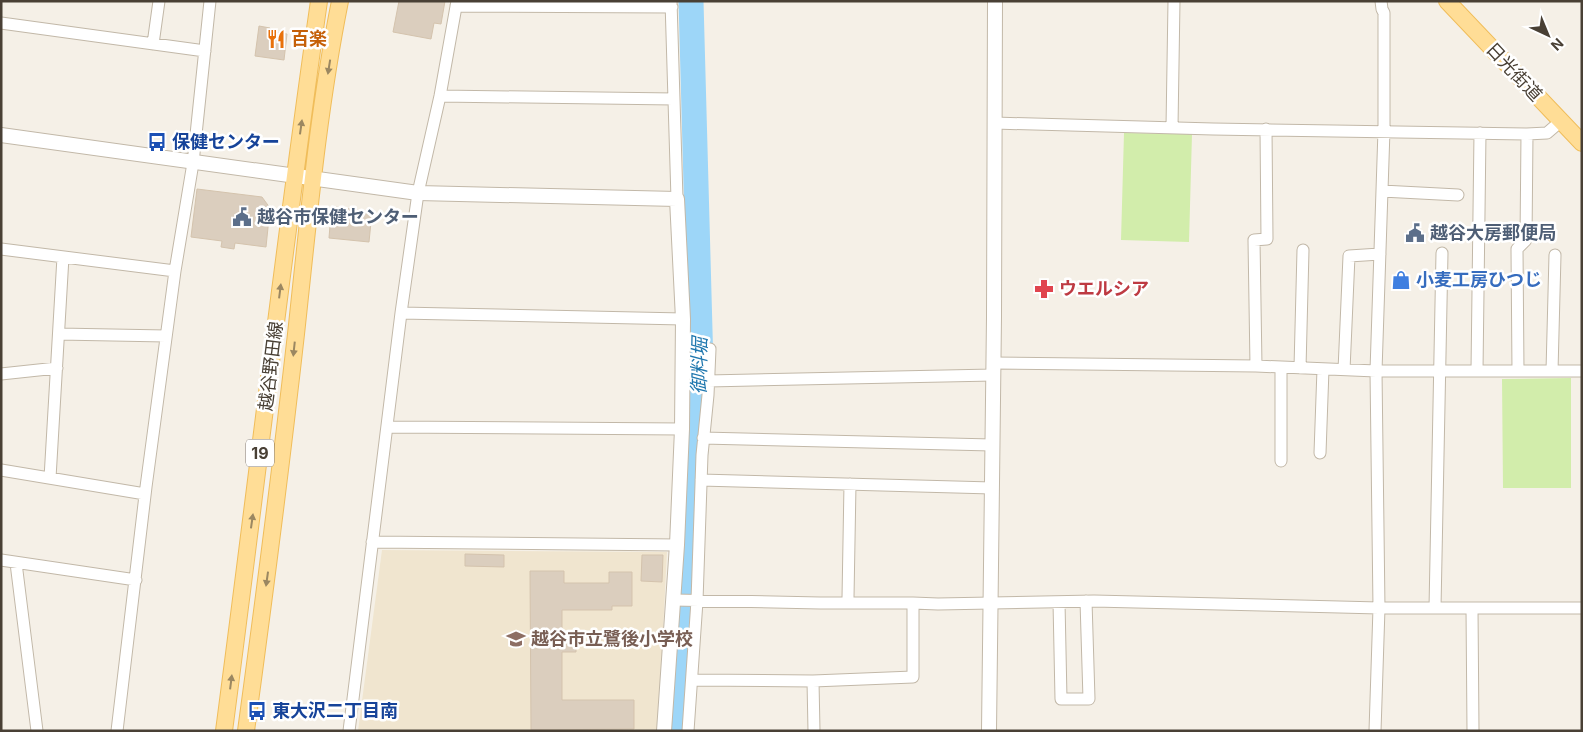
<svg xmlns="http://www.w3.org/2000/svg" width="1583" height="732" font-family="Inter,'Noto Sans JP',sans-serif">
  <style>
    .education { fill: #f0e5cf }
    .green { fill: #d2edab }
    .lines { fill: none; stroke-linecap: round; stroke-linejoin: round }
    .river { stroke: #9dd6f8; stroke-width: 25 }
    .building { fill: #dbcebe; stroke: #d4c3ad }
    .minor-casing { stroke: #c2b8a8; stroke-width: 13 }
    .tertiary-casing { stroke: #c2b8a8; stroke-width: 16 }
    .primary-casing { stroke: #f0bd5a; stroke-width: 18 }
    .minor { stroke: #fff; stroke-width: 11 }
    .tertiary { stroke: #fff; stroke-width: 14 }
    .primary { stroke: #ffdd96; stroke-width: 16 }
    .oneway { fill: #9b8761 }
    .labels { text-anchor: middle; stroke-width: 5; stroke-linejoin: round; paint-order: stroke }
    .shield { fill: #fff; stroke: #807972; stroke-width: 1 }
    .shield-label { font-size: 16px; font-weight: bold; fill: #494035 }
    .food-label { font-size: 18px; font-weight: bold; fill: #c56008; stroke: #fff; text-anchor: start }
    .street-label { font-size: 18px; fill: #494035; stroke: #fff }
    .transit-label { font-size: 18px; font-weight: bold; fill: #164399; stroke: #fff; text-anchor: start }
    .service-label { font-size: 18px; font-weight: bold; fill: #4e5e75; stroke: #fff; text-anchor: start }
    .shop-label { font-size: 18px; font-weight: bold; fill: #366cbe; stroke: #fff; text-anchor: start }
    .health-label { font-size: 18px; font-weight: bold; fill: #be3a42; stroke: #fff; text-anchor: start }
    .education-label { font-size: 18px; font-weight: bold; fill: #785e54; stroke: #fff; text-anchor: start }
    .water-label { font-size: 19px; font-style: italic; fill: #2078af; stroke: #fff }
  </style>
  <rect width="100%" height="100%" fill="#f5f0e7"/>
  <path class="education" d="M382,550L667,552L658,731H358Z"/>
  <path class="green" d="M1124,133L1192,134L1189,242L1121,240Z
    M1571,378V488H1503L1502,379Z"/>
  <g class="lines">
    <path class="river" d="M678,731L676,727L688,577L701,367L691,1"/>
  </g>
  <path class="building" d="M399,1H445L441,24L434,23L431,39L393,32Z
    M259,26L270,28L269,32L287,34L284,60L255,56Z
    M197,189L262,197L270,208L266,247L235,243L234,249L221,247L222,241L191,237Z
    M336,207L372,212L369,242L329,238L331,213Z
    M465,554L504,555V567L465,566Z
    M642,555H663L662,582L641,581Z
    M530,571H564V583H609V572H632V606H612V610H562V636H576V652H562V700H634V729L531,730Z"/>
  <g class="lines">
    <g class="minor-casing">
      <path id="minor" d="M671,1L677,199
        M456,6L672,7
        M1,23L205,51
        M153,44L159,1
        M440,96L674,99
        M994,123L1213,129L1527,134L1547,133L1561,121
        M1172,127L1174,1
        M1382,191L1458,195
        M1,249L175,271
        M401,313L683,319
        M59,334L166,336
        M993,363L1256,366L1376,371H1582
        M1256,366L1254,240L1267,239L1266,129
        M1300,368L1303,250
        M1344,370L1349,256L1380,254
        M1477,371L1480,133
        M1518,371L1517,249L1526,240L1527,134
        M1552,371L1555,255
        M1,374L57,368
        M708,381L993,375
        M387,427L682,429
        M703,438L992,445
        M1320,453L1323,369
        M1281,461V367
        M1,470L145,494
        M50,478L63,257
        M701,480L992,488
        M372,542L677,545
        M1,560L136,580
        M16,563L37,731
        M848,598L850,484
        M673,600L820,603H913L938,604L1094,601L1379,608H1582
        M1059,602L1061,699H1089L1086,601
        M1435,608L1442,253
        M1472,608L1473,731
        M692,680L813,681L913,677V603
        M813,681L814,731
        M117,731L146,487L175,271L193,163L210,1
        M349,731L401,313L418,193L440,96L457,1
        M688,731L697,601L702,455L708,395L710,349
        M1375,731L1379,608L1376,371L1384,130V13L1382,9L1381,1"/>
    </g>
    <g class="tertiary-casing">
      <path id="tertiary" d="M1,135L418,193L677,199L683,319L682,429L677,545L664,731
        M989,731L994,317L995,1"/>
    </g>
    <g class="primary-casing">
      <path id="primary" d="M1447,1L1582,143
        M224,731C256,488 284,244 319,1
        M246,731C264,599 281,467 296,334C308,223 318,111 340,1"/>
    </g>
    <use href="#minor" class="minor"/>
    <use href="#tertiary" class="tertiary"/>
    <use href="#primary" class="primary"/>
  </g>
  <defs><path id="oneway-solid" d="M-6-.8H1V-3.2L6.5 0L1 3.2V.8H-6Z" transform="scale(1.25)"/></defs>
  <g class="oneway">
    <use href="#oneway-solid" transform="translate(329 67) rotate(99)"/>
    <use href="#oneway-solid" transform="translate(301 127) rotate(-82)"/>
    <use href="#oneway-solid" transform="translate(280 291) rotate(-83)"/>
    <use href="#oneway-solid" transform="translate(294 349) rotate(96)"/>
    <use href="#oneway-solid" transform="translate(252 521) rotate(-82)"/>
    <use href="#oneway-solid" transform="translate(267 579) rotate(98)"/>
    <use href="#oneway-solid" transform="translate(231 682) rotate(-83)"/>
  </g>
  <defs>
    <g id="restaurant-bare" transform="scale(1.5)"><path d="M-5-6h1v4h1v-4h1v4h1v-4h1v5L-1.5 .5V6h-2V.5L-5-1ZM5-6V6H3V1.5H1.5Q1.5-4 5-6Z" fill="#e8710a" stroke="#fff" stroke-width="2.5" paint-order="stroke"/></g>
    <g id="bus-bare" transform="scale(1.5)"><path d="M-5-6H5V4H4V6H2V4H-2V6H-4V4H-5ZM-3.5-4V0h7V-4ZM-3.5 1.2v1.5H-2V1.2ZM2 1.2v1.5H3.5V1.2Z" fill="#1a4fb4" stroke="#fff" stroke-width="2.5" paint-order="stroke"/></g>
    <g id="civic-bare" transform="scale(1.5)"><path d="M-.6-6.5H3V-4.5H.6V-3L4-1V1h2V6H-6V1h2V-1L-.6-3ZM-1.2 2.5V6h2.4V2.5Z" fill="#5c6f8a" stroke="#fff" stroke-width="2.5" paint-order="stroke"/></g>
    <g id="shop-bare" transform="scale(1.5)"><path d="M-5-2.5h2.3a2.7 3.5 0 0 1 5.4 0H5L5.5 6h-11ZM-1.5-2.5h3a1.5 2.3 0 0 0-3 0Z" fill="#3f7fe0" stroke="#fff" stroke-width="2.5" paint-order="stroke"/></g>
    <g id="pharmacy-bare" transform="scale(1.5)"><path d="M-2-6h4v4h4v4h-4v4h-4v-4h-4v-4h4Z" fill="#e0444e" stroke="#fff" stroke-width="2.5" paint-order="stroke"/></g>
    <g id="school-bare" transform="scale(1.5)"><path d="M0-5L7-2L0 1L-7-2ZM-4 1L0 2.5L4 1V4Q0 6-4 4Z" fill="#8d6e63" stroke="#fff" stroke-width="2.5" paint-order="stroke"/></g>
  </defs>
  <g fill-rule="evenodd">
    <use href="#restaurant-bare" x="276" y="39"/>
    <use href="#bus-bare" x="157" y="142"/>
    <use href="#civic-bare" x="242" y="217"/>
    <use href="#civic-bare" x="1415" y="233"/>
    <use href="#shop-bare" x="1401" y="280"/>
    <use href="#pharmacy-bare" x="1044" y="289"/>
    <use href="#school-bare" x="516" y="639"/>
    <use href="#bus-bare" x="257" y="711"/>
  </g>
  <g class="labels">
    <rect class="shield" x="246" y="439.5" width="28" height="27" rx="4"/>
    <g class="shield-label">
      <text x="260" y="459">19</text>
    </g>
    <g class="food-label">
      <text x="291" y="45">百楽</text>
    </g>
    <g class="street-label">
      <text transform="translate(1514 72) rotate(47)" y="6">日光街道</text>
      <text transform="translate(271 366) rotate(-83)" y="6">越谷野田線</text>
    </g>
    <g class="transit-label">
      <text x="172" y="148">保健センター</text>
      <text x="272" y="717">東大沢二丁目南</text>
    </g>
    <g class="service-label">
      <text x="257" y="223">越谷市保健センター</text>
      <text x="1430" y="239">越谷大房郵便局</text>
    </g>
    <g class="shop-label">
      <text x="1416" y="286">小麦工房ひつじ</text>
    </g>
    <g class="health-label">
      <text x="1059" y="295">ウエルシア</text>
    </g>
    <g class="education-label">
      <text x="531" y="645">越谷市立鷺後小学校</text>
    </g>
    <g class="water-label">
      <text transform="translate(699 366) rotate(-89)" y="7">御料堀</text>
    </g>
  </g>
  <rect width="1583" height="732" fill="none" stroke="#494035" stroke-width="5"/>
  <g transform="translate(1548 35) rotate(136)" stroke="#ffffff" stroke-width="4" paint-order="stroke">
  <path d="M0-4L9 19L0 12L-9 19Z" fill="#494035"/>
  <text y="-8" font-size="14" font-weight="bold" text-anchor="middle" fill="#494035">N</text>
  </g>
</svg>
